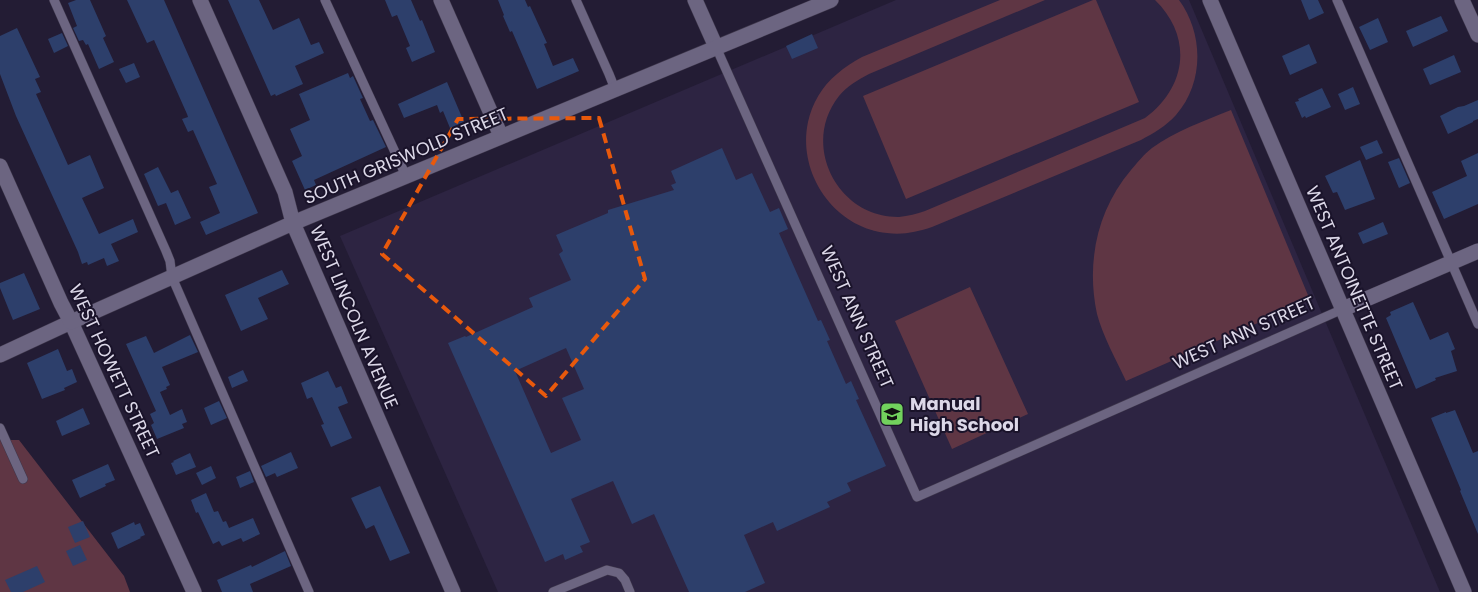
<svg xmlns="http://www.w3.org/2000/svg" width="1478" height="592" font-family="Poppins,sans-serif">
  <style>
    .built { fill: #2d2442 }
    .green { fill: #5f3644 }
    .building { fill: #2d3f6b; fill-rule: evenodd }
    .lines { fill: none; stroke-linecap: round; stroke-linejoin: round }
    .lane-casing { stroke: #3f384c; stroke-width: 10 }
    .street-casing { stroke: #3f384c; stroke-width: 16 }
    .secondary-casing { stroke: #3f384c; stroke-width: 16 }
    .lane { stroke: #6c6581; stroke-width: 9 }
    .street { stroke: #6c6581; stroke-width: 15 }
    .secondary { stroke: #6c6581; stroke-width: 15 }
    .marked { fill: none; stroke: #e8590c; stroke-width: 4; stroke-dasharray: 10 6; stroke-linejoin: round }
    .labels { text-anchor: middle; stroke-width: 4; stroke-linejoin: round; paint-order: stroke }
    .street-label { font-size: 18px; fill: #dcd8e8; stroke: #1a132a }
    .poi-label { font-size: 18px; font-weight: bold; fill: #dcd8e8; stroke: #1a132a; text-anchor: start }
  </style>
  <rect width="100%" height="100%" fill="#231c34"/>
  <path class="built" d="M896,0H1189L1440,592H498L340,236Z"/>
  <path class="green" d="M1000,0H1045L869,74C858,80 847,86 839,96C800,145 838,218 899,217C908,216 917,214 925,211L1145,118C1187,87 1193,37 1155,0H1179C1204,34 1204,83 1176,115C1166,126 1154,133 1141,140L932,227C917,232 903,235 887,233C834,228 797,173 808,122C812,104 822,86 837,74C845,67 853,62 862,57Z
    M1093,0H1096L1139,102L906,199L863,96Z
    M1231,110L1310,300L1126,381C1117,362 1102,334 1097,314C1086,263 1097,210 1131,170C1137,163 1144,154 1152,148C1175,131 1204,121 1231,110Z
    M970,287L1028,414L952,449L895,321Z
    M0,440H19L124,576L130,592H0Z"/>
  <path class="building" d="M76,0H90L106,36L103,38L114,62L99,69L88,44L86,45L83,40L79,41L73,28L77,26L68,3Z
    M127,0H164L258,213L206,235L200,222L220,213L209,187L217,184L193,130L188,132L182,119L188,117L187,114L154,40L147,43Z
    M228,0H259L273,30L299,18L311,45L319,42L324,53L295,66L303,84L276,96L275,94L271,96Z
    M385,0H411L420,21L422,20L435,52L412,62L406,48L410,46L397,15L392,17Z
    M498,0H525L528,7L530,6L547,43L544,44L553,66L573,58L579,71L537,89L512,31L510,32L503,16L504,15Z
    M1301,0H1318L1324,13L1309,20Z
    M1441,16L1448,31L1413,47L1406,31Z
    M1378,18L1388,42L1370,50L1359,27Z
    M17,28L40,77L35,79L41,92L36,94L68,165L90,155L104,188L82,198L99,234L133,219L138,232L111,244L119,261L107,266L104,258L88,265L87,262L82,264L78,252L16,116L0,74V36Z
    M62,33L68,46L54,53L48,39Z
    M812,34L818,48L792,59L786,46Z
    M1309,44L1317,63L1290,75L1282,56Z
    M1454,55L1461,72L1430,85L1423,69Z
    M134,63L140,77L126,83L119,69Z
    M348,73L350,78L353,76L363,98L360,99L370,121L373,120L386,147L314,180L316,185L305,190L292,161L302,156L290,129L310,120L299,94Z
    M447,82L464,122L450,128L443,111L440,113L437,105L404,118L398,104Z
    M1353,87L1360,104L1345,110L1338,94Z
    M1322,88L1331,107L1306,118L1305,116L1302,118L1295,102L1299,101L1298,99Z
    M1478,100V119L1473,121V122L1448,134L1440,116L1458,107L1464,106Z
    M1377,140L1383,153L1366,160L1360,147Z
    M722,148L736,180L752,173L770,212L779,208L788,229L779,233L818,321L821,320L830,340L827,341L846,384L851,381L859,399L856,400L886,466L847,483L851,491L827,502L830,507L777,531L773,522L744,535L765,583L745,592H689L654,514L632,524L613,481L571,499L590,542L580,546L583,552L565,560L563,554L545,562L448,343L465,336L466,337L533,307L529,298L571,280L559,254L563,251L556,235L608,213V210L674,190L671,185L676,183L671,171ZM566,348L584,389L562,398L581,440L551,453L515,371Z
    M1478,153V204L1444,219L1432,192L1467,176L1461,161Z
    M1399,158L1410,183L1399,188L1388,162Z
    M1360,160L1375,199L1345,210L1337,192L1333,193L1325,176Z
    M158,167L171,193L178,190L191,218L175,225L166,203L158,206L144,174Z
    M1383,222L1388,234L1363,244L1358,233Z
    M282,270L289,284L258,298L268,319L241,331L225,295Z
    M24,273L40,309L13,320L0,288V283Z
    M1413,302L1430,340L1448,332L1455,349L1451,351L1457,371L1435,378L1436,380L1416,389L1386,318L1391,315L1390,312Z
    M190,335L198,352L162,367L170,385L166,387L167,389L160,392L170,415L182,409L187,422L182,424L184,428L157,439L151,425L154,423L150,414L156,411L126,344L146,336L154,353Z
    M58,349L67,371L72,369L77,382L64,388L65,390L42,399L27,363Z
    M243,370L248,381L232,388L228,377Z
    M328,371L336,388L341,386L348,403L338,407L352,438L331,447L321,425L324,424L312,397L307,399L301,383Z
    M219,401L227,418L211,425L204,408Z
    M83,408L90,424L62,436L56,421Z
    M1455,410L1473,453L1478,451V534L1460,491L1461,490L1431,418L1446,412V413Z
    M291,452L298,468L277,477L275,473L266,477L261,466Z
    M190,453L196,467L176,475L171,463L174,462L173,461Z
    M108,464L115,480L105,484L106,486L80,498L72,480Z
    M211,466L216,478L202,485L196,473Z
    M250,471L254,482L240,488L236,477Z
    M380,486L410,553L390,561L374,525L366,529L351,498Z
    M206,493L214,512L218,511L223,522L226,521L229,528L253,518L260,534L243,542L241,538L222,546L219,541L213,544L198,512L196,513L191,500Z
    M83,521L90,537L75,543L68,527Z
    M134,522L135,525L140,523L145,535L140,537L141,538L118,549L111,533Z
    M80,545L87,560L73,566L66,551Z
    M285,551L291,566L250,584L253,592H222L217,580L251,565L252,567Z
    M37,566L45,582L23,592H11L5,580Z"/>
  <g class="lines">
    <g class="lane-casing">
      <path id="lane" d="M54,0L166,251L170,261L172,277L309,592
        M325,0L406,176
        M576,0L609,74L615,89
        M1337,0L1478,324
        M716,47L917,497L1343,309
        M0,428L23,479
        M553,592L607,570L619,573L625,580L630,592"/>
    </g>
    <g class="street-casing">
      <path id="street" d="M441,0L501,136
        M695,0L716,47
        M1210,0L1464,592
        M1462,0L1478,35
        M1343,309L1478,251
        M0,355L71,322L194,592"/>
    </g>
    <g class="secondary-casing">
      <path id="secondary" d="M200,0L285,192L293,223L453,592
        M0,166L61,303L71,322L293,223L831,0"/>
    </g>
    <use href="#lane" class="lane"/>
    <use href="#street" class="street"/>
    <use href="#secondary" class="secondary"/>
  </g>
  <path class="marked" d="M599,118L645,279L546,396L382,254L458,119Z"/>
  <defs>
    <g id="school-square" transform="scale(1.25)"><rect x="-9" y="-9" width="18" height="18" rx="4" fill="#72d25d" stroke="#1a132a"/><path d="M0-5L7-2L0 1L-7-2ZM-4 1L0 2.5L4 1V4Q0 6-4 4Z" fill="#111"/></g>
  </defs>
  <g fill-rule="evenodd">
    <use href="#school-square" x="892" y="414"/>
  </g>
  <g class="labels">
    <g class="street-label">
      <text transform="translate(406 156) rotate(-23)" y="6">SOUTH GRISWOLD STREET</text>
      <text transform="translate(1354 288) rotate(67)" y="6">WEST ANTOINETTE STREET</text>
      <text transform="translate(354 317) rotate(67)" y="6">WEST LINCOLN AVENUE</text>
      <text transform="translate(857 317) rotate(66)" y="6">WEST ANN STREET</text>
      <text transform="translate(1244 333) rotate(-24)" y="6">WEST ANN STREET</text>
      <text transform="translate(114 371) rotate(65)" y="6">WEST HOWETT STREET</text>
    </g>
    <g class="poi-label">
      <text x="910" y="410">Manual<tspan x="910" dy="21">High School</tspan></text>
    </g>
  </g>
</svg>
